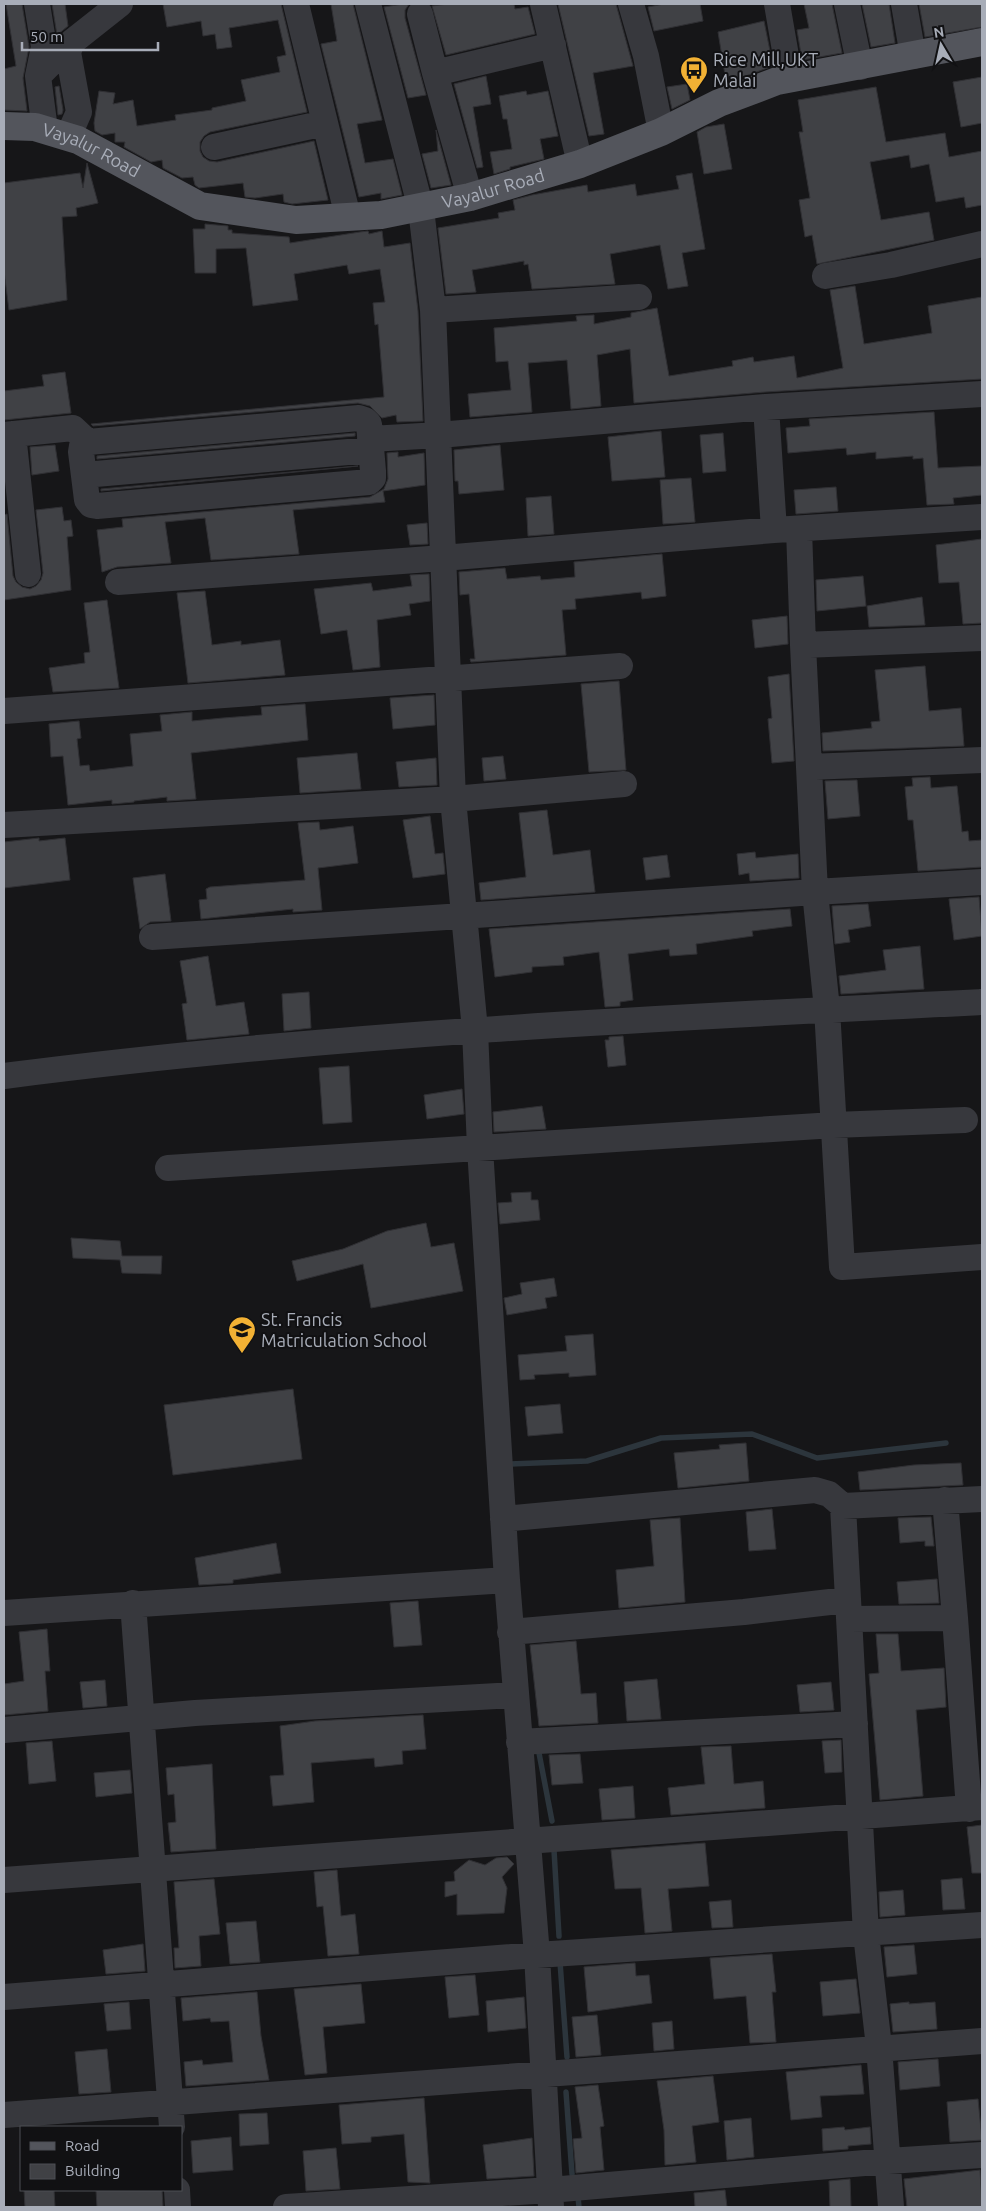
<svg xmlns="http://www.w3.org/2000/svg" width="986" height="2211" font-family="Ubuntu,sans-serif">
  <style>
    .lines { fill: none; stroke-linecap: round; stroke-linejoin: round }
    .stream { stroke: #2c353c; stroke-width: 5.5 }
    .building { fill: #404145; stroke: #303034 }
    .minor { stroke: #37383d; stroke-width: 26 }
    .major { stroke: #53555c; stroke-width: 28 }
    .labels { text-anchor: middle; stroke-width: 4; stroke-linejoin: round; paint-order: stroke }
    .poi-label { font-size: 18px; fill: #a8adb8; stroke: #111113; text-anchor: start }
    .street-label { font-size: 18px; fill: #a8adb8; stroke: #111113 }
  </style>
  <rect width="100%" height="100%" fill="#161618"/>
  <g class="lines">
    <path class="stream" d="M510,1468V1464L587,1461L661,1438L752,1434L817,1458L946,1443
      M539,1753L552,1821
      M554,1850L559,1936
      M560,1962L567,2057
      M566,2092L572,2174
      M578,2197L579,2207"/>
  </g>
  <path class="building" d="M6,4H22L29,47L23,78L27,111L4,110V69L16,66Z
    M52,4H65L68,26L57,35Z
    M163,4H281L307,112L210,132L204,136L200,142V151L203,157L209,161L217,162L314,141L328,200L292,204L284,202L283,194L255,198L245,197L243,183L199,188L195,185L193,177L182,178L163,168L162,160L151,162L124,147L125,142H115V133L102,135L95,131L94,123L99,91L115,93L113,104L133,100L137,126L176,120L175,115L212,110V108L246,101L241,80L280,72L277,57L286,55L278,20L229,28L232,47L217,49L215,34L203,36L201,21L167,27Z
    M331,4H353L382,120L357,124L365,163L393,159L402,195L381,199V193L359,197L321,44L337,41Z
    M403,4H409L405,10V18L426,95L408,98L384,7Z
    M448,4H514L515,9L528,7L535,34L446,55L432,6Z
    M558,4H616L633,66L593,73L604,134L589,136Z
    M664,4H700L703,21L654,31L648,7Z
    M804,4H832L842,53L802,60L797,30L809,28Z
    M862,4H889L895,43L871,47Z
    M919,4H982V27L925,37Z
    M764,21L773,66L740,78L726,81L718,32Z
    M486,76L491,104L473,107L483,167L477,168L454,84Z
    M982,77V123L961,127L953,82Z
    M687,84L690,100L672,109L667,87Z
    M59,86L63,110L62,114L58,115L55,87Z
    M876,87L886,142L945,133L949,157L982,151V205L966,208L964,197L936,202L929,164L911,168L909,155L870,162L881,220L929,212L934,240L817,264L812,235L805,237L799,200L810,198L799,132H803L798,100Z
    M526,91L527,95L548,91L558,136L540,139L544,159L510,167V169L494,174L490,152L512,149L507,119H503L499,96Z
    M724,124L732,169L704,174L697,132L706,127Z
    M436,130L451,185L431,188L422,154L438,151Z
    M87,163L98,203L76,208L77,216L62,217L67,300L9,310L4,271V183L80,173L83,188Z
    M692,173L705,249L682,253L688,286L668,289L660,245L610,254L615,284L532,289L528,264L524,265V261L472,270L476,292L446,294L438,228L499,218L498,213L515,210L513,200L532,195L587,185L588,192L635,184L637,196L679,189L676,176Z
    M205,224L228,226V230H232V233L289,237L290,243L360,232L368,231L369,234L382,231L384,247L410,243L418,311L423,421L397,422L396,415L382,418L370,406L358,403L93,426L91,424L384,397L378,324L375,325L373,303L385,302L380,269L349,274L347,265L294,274L298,300L253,306L246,248L216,249V273H195L193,229H205Z
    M855,286L864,344L932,333L928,306L982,297V379L765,392L634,403L630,349L597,355L601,406L571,409L567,360L528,363L532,412L470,417L468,394L511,390L508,361L496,362L494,328L577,321L576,316L594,315V324L631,317V313L657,308L669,376L733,366L732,361L753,357L754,362L794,356L797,378L843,368L830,290Z
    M65,372L71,413L4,420V391L44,386L42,375Z
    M934,412L938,468L982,466V495L953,498L954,504L927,505L923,458L913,459V456L876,459V452L847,455L846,448L788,453L786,428L810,426L809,419Z
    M661,431L665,477L612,481L608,437Z
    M355,433V436L97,459V456Z
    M723,433L726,471L703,473L700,435Z
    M55,445L59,471L32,475L30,447Z
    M500,445L504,490L459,494L458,481H455L454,450Z
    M398,452V457L424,453L425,485L383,491L385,502L293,510L299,554L211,560L205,518L165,522L171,563L117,567L102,572L97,530L123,527L122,519L370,497L384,489L388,479L387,453Z
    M358,466L101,491V489Z
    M691,478L695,522L663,524L660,480Z
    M836,487L838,511L796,514L794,490Z
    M551,496L554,534L528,536L526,498Z
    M62,507L64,521L71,520L73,536L67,537L71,590L4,600V515L7,514L13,576L16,582L22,587L30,589L36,586L41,580L43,573L36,510Z
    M427,523L428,544L410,545L407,525Z
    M982,539V623L963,624L959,582L939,583L936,545Z
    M662,554L666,596L642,599L641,592L575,599L576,609L562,610L566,655L471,662L470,659H475L469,594L460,595L459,572L505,568L507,579L540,576L541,580L575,577L574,562Z
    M429,574L430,601L409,604L411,615L377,620L380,667L353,670L347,630L321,634L314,589L371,583L373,591L412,586L410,575Z
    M863,576L866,606L817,611L816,580Z
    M205,591L212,645L241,641V645L280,640L285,675L188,683L177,593Z
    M922,597L925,625L869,627L867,606Z
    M107,600L119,688L53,692L49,668L85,663L84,653L90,652L84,603Z
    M787,616L788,644L755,648L752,620Z
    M925,666L929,711L961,708L964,746L823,751L822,733L872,728L871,722L880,721L875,670Z
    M789,674L794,761L772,763L768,719L772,718L768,677Z
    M619,681L626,770L589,772L581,684Z
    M434,695L435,725L393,729L390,698Z
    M305,704L308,740L191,753L196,799L167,801V797L134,801V802L112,804V800L68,805L63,756L51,757L49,724L79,721L81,738L77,739L80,766L89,765L90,771L133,766L130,734L162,731L160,715L192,712V721L223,718L262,715L261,707Z
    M357,753L361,789L300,793L297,758Z
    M503,756L506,779L484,781L482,758Z
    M436,758L437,785L399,787L396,762Z
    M930,777L931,788L957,786L962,832L968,831L969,841L982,840V867L918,871L913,820H908L905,787L913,786L912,778Z
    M857,780L860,816L828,819L825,781Z
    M547,810L553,855L590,850L595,892L481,900L479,883L526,877L519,813Z
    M430,816L435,854L443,853L445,874L413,878L403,820Z
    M319,822L320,830L353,826L358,863L318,868L322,910L293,912V909L201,919L199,900L207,899L206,889L210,887L305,880L298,823Z
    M39,838V841L65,838L70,880L4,888V842Z
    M755,852L756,858L798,854L799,878L750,881L749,873L739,875L737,854Z
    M667,855L670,877L646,880L643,858Z
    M165,874L171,921L150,922L140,929L133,878Z
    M979,897L982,936L954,940L949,899Z
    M868,904L871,926L848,930L850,942L835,944L832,906Z
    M790,909L792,926L752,931L753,936L696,944L697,954L670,956L669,949L628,954L633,1000L620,1002V1006L605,1007L599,952L563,957L564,965L532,967V972L495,977L489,929Z
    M920,946L924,989L841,994L839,976L886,970L883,950Z
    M208,956L216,1006L244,1002L249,1034L187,1040L182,1004L187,1003L180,961Z
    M309,992L311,1028L284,1031L282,994Z
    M623,1036L626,1065L608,1067L605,1040H609V1037Z
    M349,1066L352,1122L323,1124L319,1068Z
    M462,1089L464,1114L427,1119L424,1095Z
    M542,1106L546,1129L494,1132L493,1112Z
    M531,1192V1200H538L540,1220L500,1224L498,1203L512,1202L511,1193Z
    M426,1223L431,1247L454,1243L463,1291L371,1308L363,1264L297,1281L292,1261L343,1249L387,1231Z
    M71,1238L120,1241L122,1256H162L161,1274L122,1273L120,1260L73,1258Z
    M554,1278L557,1296L545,1298L547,1308L507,1315L504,1298L522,1294L520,1283Z
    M593,1334L596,1375L569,1377V1373L534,1375L535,1379L520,1380L518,1355L567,1351L565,1336Z
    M293,1389L302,1459L173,1475L164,1405Z
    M560,1404L563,1433L528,1436L525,1407Z
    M746,1443L749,1481L678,1488L674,1453L720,1449L719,1445Z
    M961,1463L963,1485L860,1490L858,1472L914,1465Z
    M772,1509L776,1549L749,1551L746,1512Z
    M931,1517L934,1546H925V1541L900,1543L898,1518Z
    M680,1518L685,1602L619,1608L616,1570L654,1566L650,1520Z
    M276,1543L281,1573L233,1580V1583L199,1585L195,1558Z
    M937,1579L939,1603L899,1604L897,1582Z
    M418,1601L422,1645L394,1647L390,1603Z
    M47,1629L50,1671H45L48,1711L4,1715V1684L24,1681L19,1632Z
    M876,1634H898L901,1671L944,1668L946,1707L916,1710L923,1796L880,1800L869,1674L879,1673Z
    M576,1641L581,1694L596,1693L598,1723L539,1726L530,1645Z
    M657,1679L661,1719L627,1721L624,1682Z
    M105,1680L107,1706L83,1708L80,1682Z
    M831,1682L834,1710L800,1712L797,1685Z
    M423,1715L426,1749L402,1751L403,1764L375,1767L374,1758L311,1763L314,1802L273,1806L270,1776L284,1775L280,1726L315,1721Z
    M841,1740L842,1772L825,1773L822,1741Z
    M52,1741L56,1781L29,1784L26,1743Z
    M731,1746L734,1784L763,1781L765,1808L671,1815L668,1788L705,1784L701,1747Z
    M580,1754L583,1783L552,1785L549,1755Z
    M212,1764L216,1849L171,1852L168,1823L176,1822L174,1794L168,1795L166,1768Z
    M130,1770L132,1793L96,1797L94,1773Z
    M633,1786L635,1818L602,1820L599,1789Z
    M982,1825V1873H972L967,1827Z
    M705,1843L709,1886L668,1889L672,1931L645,1933L641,1888L615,1889L611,1850Z
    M507,1857L514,1864L502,1877L507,1888L504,1913L457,1915V1894L445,1897V1882L455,1881L454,1872L469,1860L485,1865L496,1858Z
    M337,1870L341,1916L355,1914L359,1954L328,1956L323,1906L317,1907L314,1872Z
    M962,1878L965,1909L943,1910L941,1880Z
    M214,1879L220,1934L199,1936L201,1966L175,1968L174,1948H179L174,1882Z
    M903,1890L905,1915L880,1917L879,1892Z
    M731,1900L733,1927L712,1928L709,1902Z
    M256,1921L260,1962L230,1964L226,1923Z
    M143,1944L145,1971L106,1974L103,1950Z
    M914,1945L917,1974L887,1977L884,1947Z
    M772,1954L776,1992H772L776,2042L750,2043L746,1996L714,1999L710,1958Z
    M635,1963L636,1976L649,1975L652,2003L588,2012L584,1967Z
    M475,1975L479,2015L449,2018L445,1977Z
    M856,1979L860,2013L823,2016L820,1982Z
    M361,1984L365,2023L323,2027L327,2073L305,2075L294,1989Z
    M257,1992L261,2036L269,2080L186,2086L184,2062L202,2060L203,2065L233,2062L229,2021L211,2022L210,2018L183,2021L181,1998Z
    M524,1997L526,2028L488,2032L486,2001Z
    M129,2002L131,2029L107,2031L104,2004Z
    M909,2002V2004L935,2002L937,2029L893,2032L890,2004Z
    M597,2015L601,2055L576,2057L572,2017Z
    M672,2021L674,2049L654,2051L652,2023Z
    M107,2049L111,2092L79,2094L75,2052Z
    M938,2059L940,2086L900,2090L898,2062Z
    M861,2065L864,2094L820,2096L822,2117L791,2120L786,2072Z
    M713,2076L719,2122L692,2126L696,2162L665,2165L664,2130L657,2081Z
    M598,2085L604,2126L600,2127L604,2170L576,2173L573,2139L582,2138L575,2087Z
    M424,2098L430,2183L408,2182L404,2134L371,2137V2142L342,2144L339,2105Z
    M978,2099L982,2140L950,2142L947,2102Z
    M267,2113L269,2144L240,2146L239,2114Z
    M751,2118L754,2157L727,2160L724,2121Z
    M844,2127L845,2130L870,2127L871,2144L848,2146V2149L823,2151L822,2129Z
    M231,2137L233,2170L193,2173L191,2141Z
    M532,2138L534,2176L487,2179L483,2145Z
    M336,2148L340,2189L306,2191L303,2151Z
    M980,2170L982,2207H907L904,2179Z
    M850,2179L851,2207H830L829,2181Z
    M24,2190H54L55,2207H25Z
    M96,2190H162L163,2207H97Z
    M725,2190L727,2207H695L694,2193Z"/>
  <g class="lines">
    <path class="minor" d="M37,4L44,47L38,76
      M296,4L348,217
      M368,4L421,209L433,310L453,799L475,1030L480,1148L507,1580L537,1955L551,2207
      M543,4L580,164
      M631,4L646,56L661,132
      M777,4L790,79
      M847,4L860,67
      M904,4L913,56
      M420,14L435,73
      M45,130L38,76L72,42
      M68,137L79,112L68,52L72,42L120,4
      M214,147L325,123
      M470,197L435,73L553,45
      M825,276L891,265L982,244
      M433,310L639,297
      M766,407L774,530L982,517
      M359,418L365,420L369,424L373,471V478L369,482L97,506L91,505L87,500L81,452L82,446L88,442Z
      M13,434L28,574
      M4,435L73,428L88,442
      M370,439L439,435L766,407L982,394
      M84,475L371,450
      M799,529L803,645L982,638
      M118,582L443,558L774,530
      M803,645L809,767
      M4,711L620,666
      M982,760L809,767L815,892L982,882
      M4,825L453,799L624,784
      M152,937L815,892L827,1009L842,1267L982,1257
      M4,1076C328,1034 656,1018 982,1002
      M168,1168L834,1125L965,1120
      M843,1506L866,1934L879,2047L891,2207
      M503,1519L815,1490L829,1494L843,1506L982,1499
      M133,1603L172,2127
      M4,1613L507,1580
      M955,1618L969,1809
      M850,1619L955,1618L945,1500
      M510,1632L744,1612L847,1600
      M4,1730L195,1713L515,1695
      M519,1742L855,1724
      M4,1880L982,1807
      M4,1997L537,1955L982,1925
      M4,2115L982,2041
      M177,2190L178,2207
      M286,2207L550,2190L888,2161L982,2155"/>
    <path class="major" id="s1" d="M4,126L35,127L78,140L200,206L296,220L381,215L470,197L580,164L661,132L719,103L777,81L982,42"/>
  </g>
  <defs>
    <g id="bus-pin" transform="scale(1.4375)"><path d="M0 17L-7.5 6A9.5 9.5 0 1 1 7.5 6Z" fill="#f2b134" stroke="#111113"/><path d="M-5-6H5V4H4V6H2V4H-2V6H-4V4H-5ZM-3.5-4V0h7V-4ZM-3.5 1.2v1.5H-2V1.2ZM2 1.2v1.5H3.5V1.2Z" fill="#111"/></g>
    <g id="school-pin" transform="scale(1.4375)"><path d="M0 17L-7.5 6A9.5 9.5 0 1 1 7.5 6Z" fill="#f2b134" stroke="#111113"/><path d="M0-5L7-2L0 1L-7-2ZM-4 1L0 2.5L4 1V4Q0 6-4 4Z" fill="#111"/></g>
  </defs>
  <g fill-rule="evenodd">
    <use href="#bus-pin" x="694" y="70"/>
    <use href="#school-pin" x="242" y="1330"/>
  </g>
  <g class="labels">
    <g class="poi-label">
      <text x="713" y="66">Rice Mill,UKT<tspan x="713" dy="21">Malai</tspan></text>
      <text x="261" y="1326">St. Francis<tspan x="261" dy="21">Matriculation School</tspan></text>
    </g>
    <g class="street-label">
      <text dy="6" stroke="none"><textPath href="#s1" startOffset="92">Vayalur Road</textPath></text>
      <text dy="6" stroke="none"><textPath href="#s1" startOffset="512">Vayalur Road</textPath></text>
    </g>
  </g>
  <rect width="986" height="2211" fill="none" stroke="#a8adb8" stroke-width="10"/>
  <rect x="20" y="2126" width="162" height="65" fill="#111113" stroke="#4d4f55"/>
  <rect x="30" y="2142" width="25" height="8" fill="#53555c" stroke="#4d4f55"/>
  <text x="65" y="2151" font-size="15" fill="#a8adb8">Road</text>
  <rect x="30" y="2164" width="25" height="15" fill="#404145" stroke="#4d4f55"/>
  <text x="65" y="2176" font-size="15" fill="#a8adb8">Building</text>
  <g transform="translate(941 45) rotate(351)" stroke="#111113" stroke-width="4" paint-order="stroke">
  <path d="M0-4L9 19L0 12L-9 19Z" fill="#a8adb8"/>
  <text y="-8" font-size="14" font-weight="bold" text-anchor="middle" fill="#a8adb8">N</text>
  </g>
  <path d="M22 42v8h136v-8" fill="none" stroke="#a8adb8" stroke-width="2.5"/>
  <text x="30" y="42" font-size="15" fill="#a8adb8" stroke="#111113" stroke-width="4" paint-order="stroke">50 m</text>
</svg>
